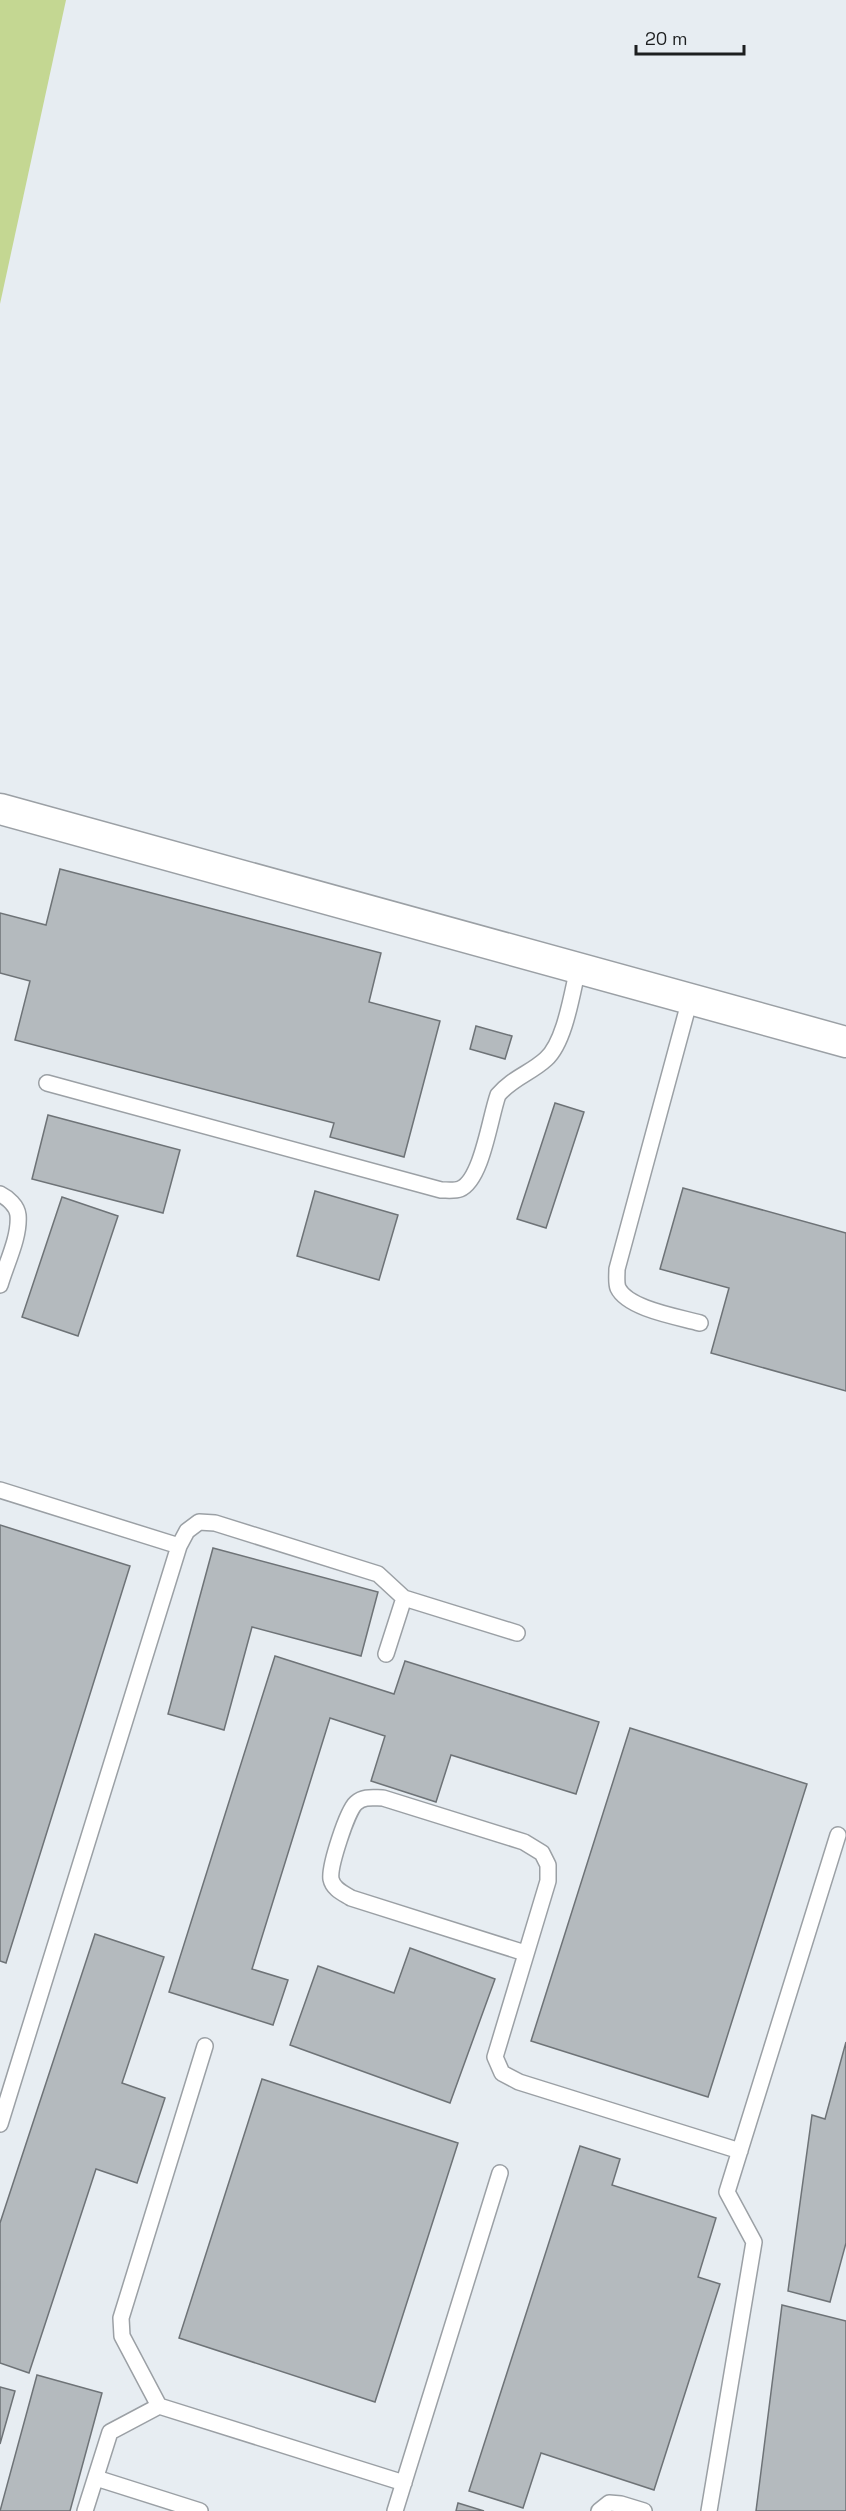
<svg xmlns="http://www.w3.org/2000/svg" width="846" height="2511" font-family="'Space Grotesk',sans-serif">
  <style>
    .green { fill: #c4d792 }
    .building { fill: #b4babe; stroke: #6e7377; stroke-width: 1.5 }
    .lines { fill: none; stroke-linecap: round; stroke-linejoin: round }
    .lane-casing { stroke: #9ba0a5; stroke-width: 18 }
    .street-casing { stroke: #9ba0a5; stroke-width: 33 }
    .lane { stroke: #fff; stroke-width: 15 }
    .street { stroke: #fff; stroke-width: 30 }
  </style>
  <rect width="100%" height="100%" fill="#e7edf2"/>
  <path class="green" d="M0,0H66L0,304Z"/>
  <path class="building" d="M60,869L381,953L369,1002L440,1021L404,1157L330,1137L334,1123L15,1040L30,981L0,973V913L46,925Z
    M476,1026L512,1036L505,1059L470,1049Z
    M555,1103L584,1112L546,1228L517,1219Z
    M48,1115L180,1150L163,1213L32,1179Z
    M683,1188L846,1233V1391L711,1353L729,1288L660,1269Z
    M315,1191L398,1215L379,1280L297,1256Z
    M62,1197L118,1216L78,1336L22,1317Z
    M0,1525L130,1566L6,1963L0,1961Z
    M213,1548L378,1592L361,1656L252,1627L224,1730L168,1714Z
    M275,1656L394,1694L405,1661L599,1722L576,1794L451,1755L436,1802L371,1781L385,1736L330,1718L252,1969L288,1980L273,2025L169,1992Z
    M630,1728L807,1784L708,2097L531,2041Z
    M95,1934L164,1957L122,2083L165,2098L137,2183L96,2169L29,2373L0,2363V2223Z
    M410,1948L495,1979L450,2103L290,2045L318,1966L394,1993Z
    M846,2042V2243L830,2302L788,2291L812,2115L825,2119Z
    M262,2079L458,2143L375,2402L179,2338Z
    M580,2146L620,2159L612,2185L716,2218L698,2277L720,2284L654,2490L541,2453L523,2508L469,2491Z
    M782,2305L846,2321V2511H756Z
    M37,2375L102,2393L70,2511H0Z
    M0,2387L15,2391L0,2444Z
    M458,2503L484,2511H456Z"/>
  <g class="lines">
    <g class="lane-casing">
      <path id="lane" d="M690,999L617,1269C617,1275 616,1283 618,1288C628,1309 679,1317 700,1323
        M47,1083L441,1190C447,1190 455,1191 460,1189C482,1180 490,1117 498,1095C512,1078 531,1073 546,1059C565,1042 572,993 578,968
        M0,1194C8,1198 17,1206 18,1215C20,1237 6,1264 0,1285
        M0,1490L179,1546L0,2124
        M179,1546L187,1531L199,1522L215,1523L378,1574L404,1598L517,1633
        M386,1654L404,1598
        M525,1953L351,1898C343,1893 333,1889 331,1879C329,1867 347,1811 356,1803C364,1796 373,1798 383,1798L524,1842L542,1853L548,1865V1881L495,2057L502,2073L519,2082L740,2151
        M159,2406L122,2336L121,2318L205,2046
        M96,2478L200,2511
        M85,2511L110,2432L159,2406L404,2483
        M395,2511L500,2173
        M599,2511L609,2503L621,2504L644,2511
        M709,2511L754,2242L727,2192L838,1835"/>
    </g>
    <g class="street-casing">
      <path id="street" d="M0,809L846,1042"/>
    </g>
    <use href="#lane" class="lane"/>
    <use href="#street" class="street"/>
  </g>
  <path d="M636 45v9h108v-9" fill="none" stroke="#1d1f20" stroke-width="3"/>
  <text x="645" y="45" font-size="18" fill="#1d1f20" stroke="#e7edf2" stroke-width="4.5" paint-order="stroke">20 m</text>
</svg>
